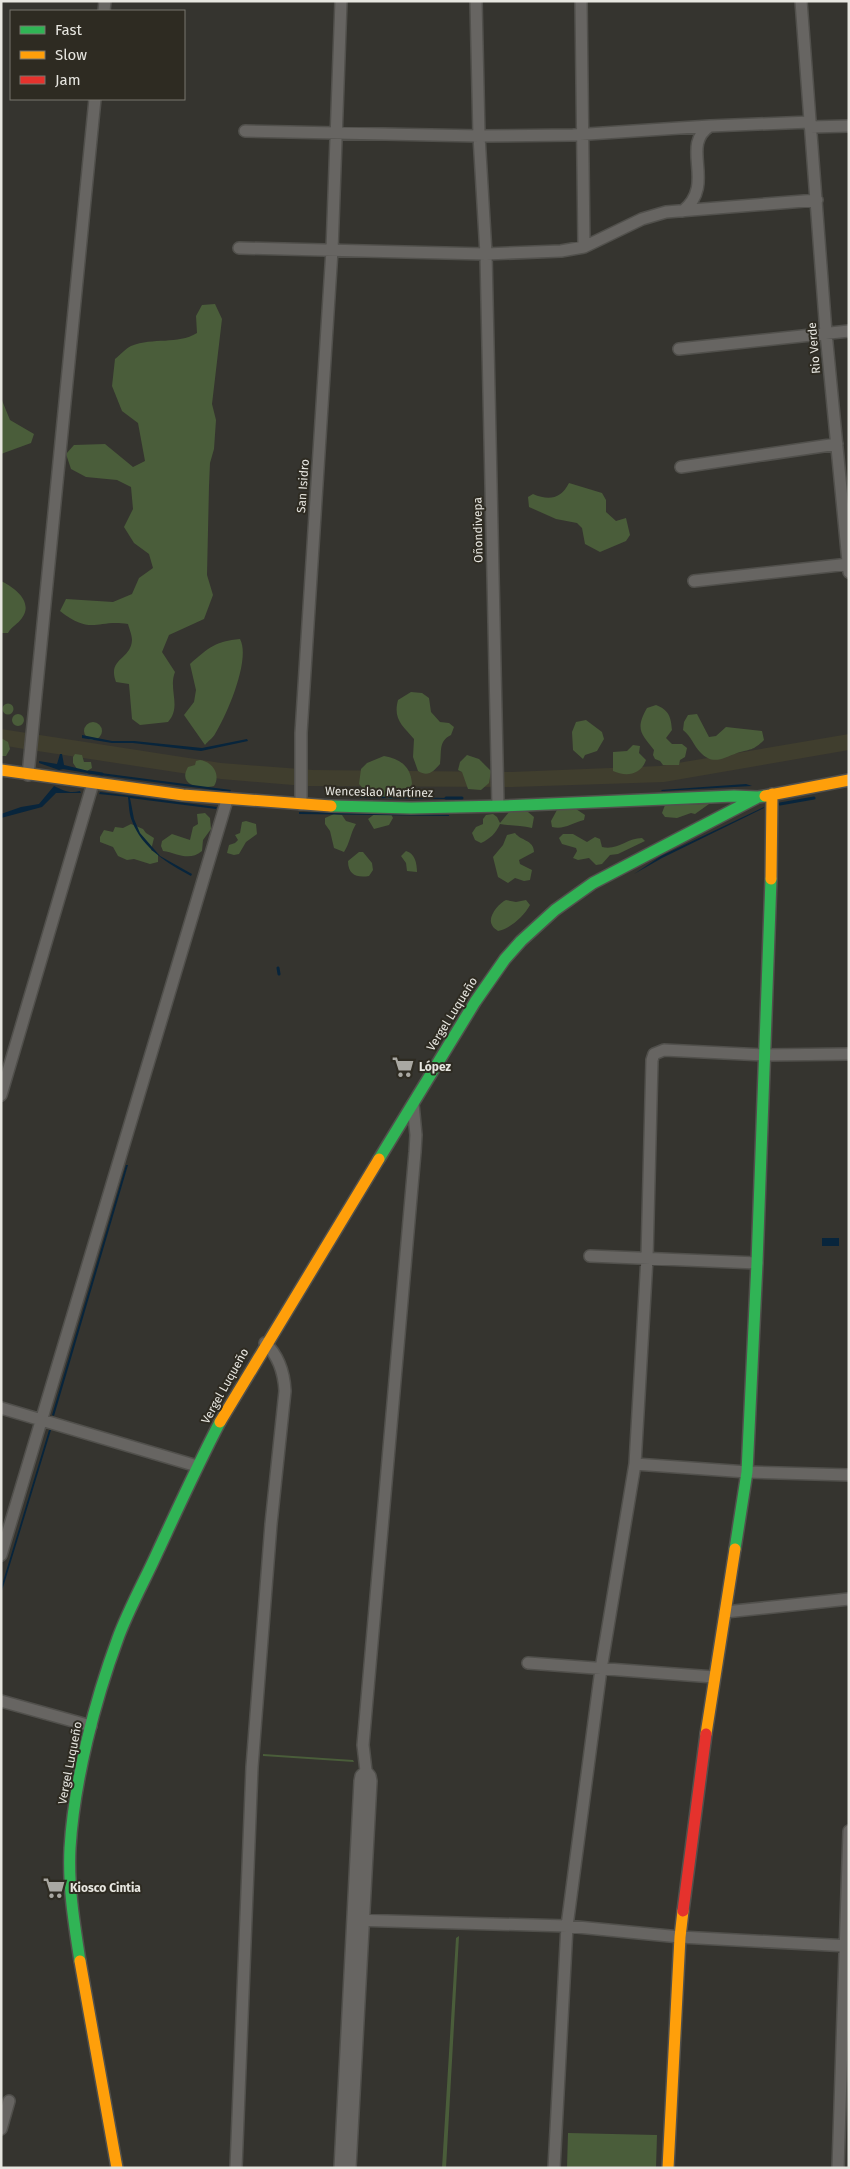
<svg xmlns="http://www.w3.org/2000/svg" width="850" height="2169" font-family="'Fira Sans',sans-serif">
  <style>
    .built { fill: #403e2e }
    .green { fill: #4a5d3a }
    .water { fill: #08253c }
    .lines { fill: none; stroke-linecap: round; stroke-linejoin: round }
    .stream { stroke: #08253c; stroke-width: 3 }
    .street-casing { stroke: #51504c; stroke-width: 14 }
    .fast-casing { stroke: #51504c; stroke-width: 14 }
    .slow-casing { stroke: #51504c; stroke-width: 14 }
    .jam-casing { stroke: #51504c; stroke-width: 14 }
    .street { stroke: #676562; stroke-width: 11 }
    .fast { stroke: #30b455; stroke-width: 11 }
    .slow { stroke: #ff9f0a; stroke-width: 11 }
    .jam { stroke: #e5322d; stroke-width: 11 }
    .labels { text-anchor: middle; stroke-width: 4; stroke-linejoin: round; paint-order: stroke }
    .street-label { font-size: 12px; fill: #e7e6e0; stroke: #2e2b22 }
    .poi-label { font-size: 12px; font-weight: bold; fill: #e7e6e0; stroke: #2e2b22; text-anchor: start }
  </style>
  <rect width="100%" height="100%" fill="#35342f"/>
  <path class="built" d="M1,729L221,763L313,770L511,772L660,766L849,734V750L664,782L512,787L305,786L221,779L18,748L1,745Z"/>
  <path class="green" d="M215,304L222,319L212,404L216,420L214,449L210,463L209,486L207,575L213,595L204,619L169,635L162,652L175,672C168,689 182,707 168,722L140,725L132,719L129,684L116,682C107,658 131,660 132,640C132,635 129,628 128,624C96,619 92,636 60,611L66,599L113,602L132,594L139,578L153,568L149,554L134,543L124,527L133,509L131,487L117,480L86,477L71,469L66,454L74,445L105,444L133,467L145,461L138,423L122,411L112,386L115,359C120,355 125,349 131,346C154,337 177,345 197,333L196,316L202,305Z
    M1,398L10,420L34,434L31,443L1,454Z
    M569,483L602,493L606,500V512L616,521L626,518L630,535L626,541L600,552L585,544L582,528L577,523L556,519L529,507L528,497L533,494C549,501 561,499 569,483Z
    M1,581C14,587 34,602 22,618C18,624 12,626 8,633H1Z
    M240,639C251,659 227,715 215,734C213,738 208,741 205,745L184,715L194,702L196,690L190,664C208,648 216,641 240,639Z
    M411,692L422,693L429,698L431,712L440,722L449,723L454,727L451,735C438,741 442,752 440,764C433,772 428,777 418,771L413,757L414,739C402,725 393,719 398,700Z
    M2.5 709a5.5 5.5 0 1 1 11 0a5.5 5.5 0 1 1-11 0Z
    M656,705C669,710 671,717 672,730L666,738L672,744H682L687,748L685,757L680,760L679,765H663L660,761L655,759L653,755L654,750C641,734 635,729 647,708Z
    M12 720a6 6 0 1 1 12 0a6 6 0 1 1-12 0Z
    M697,714L709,737L716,736L726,727L762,731L764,740C753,751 750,749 737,753C723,758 713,766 700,752C693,745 692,737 683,730L684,722L688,715Z
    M586,720L602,732L604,739L597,751L585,755L583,759L573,750L572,732L576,722Z
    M84 731a9 9 0 1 1 18 0a9 9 0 1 1-18 0Z
    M1,738L8,742L10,749L6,756H1Z
    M633,745L640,746L639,753L646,760C641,775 626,777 613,771V752L627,751Z
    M75,754L82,755L84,762H91L92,768L87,771L77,769L73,763V757Z
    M467,755L479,759L491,771L489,783L481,790L468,789L462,772L458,770L460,762Z
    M384,756C401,759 411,767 412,784C410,787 407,791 404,794C390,804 369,796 359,784L361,769L367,763Z
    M200,760C213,762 221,775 214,786C201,789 177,786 188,767L195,765L196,761Z
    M709,804L695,814L691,813L677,818L665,817L662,813L665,805Z
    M576,809L585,815L584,820C572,823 564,830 552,827L551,821L557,810Z
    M380,810L390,812L393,818L389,825L374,829L368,819Z
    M509,812H528L534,817L532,828C521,825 511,826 500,824C496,833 490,839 481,843L475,840L472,833L476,827L483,824V819L486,815L493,814L497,817L500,823Z
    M205,813L210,818L211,829L203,840L202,851C189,862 177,853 163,851L161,846L162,841L172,834L190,840L193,827L198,824L197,814Z
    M334,814L342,815L346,821L356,824C350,834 350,843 344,852L334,848L330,831L325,824V818Z
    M246,821L256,824L257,834L246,842L239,854L234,855L227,853L229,845L235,843L238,840L235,835L240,833L242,822Z
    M131,824L143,829L146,833L154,838L151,850L158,854V862L150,864L134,859L127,860L118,856L113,847L100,842V837L104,830L113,832L115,827L123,828Z
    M515,833C521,841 534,840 534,852L519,860L520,864L532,870L530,880L524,881L515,878L508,883L498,877L493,857L503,845L507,835Z
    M563,834H573L587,842L595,837L600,839L602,847C617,851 627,838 642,838L645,841L618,854L610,855L602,864L596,865L589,858L578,860L573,858L577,851L576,848L562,844L559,838Z
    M406,851C415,853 417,864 417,872L407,871L406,863L401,856Z
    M359,852H363L372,863L373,870L369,876C357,878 348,875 348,861Z
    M506,900L516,902L526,900L530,905C524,916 510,929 498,931C496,929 493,928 492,925C487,917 499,903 506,900Z
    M263,1754L353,1760L354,1762L263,1756Z
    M459,1936L446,2168H442L456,1938Z
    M568,2133L657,2135L656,2168H567Z"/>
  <path class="water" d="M82,735L112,741H134L202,748L247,739L248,741L201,751L133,743H112L82,738Z
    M60,754H62L64,765L93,772V774L63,769L59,770L39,763V761L57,764Z
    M101,773L231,790L230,792L100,775Z
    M746,784L752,786L662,791L661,790Z
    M54,786C63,790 69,794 80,791L81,793H56L42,807L1,818V814L21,807L39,804Z
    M100,792L217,807L216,809L130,798L134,819L140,833L160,856L192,874L191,876C167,863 142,848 132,821C129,814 129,805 128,797L99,794Z
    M360,796L448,798V799L360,798Z
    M764,807V808L662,858L634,874L661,856Z
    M299,812L449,815V816L299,814Z
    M126,1165H128L54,1416L52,1415Z
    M822,1238H839V1246H822Z
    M49,1430H51L1,1594V1588Z"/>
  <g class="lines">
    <path class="stream" d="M89,772L102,774
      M446,798H462
      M780,804L814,798
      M278,968L279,974"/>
    <g class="street-casing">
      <path id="street" d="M476,1L479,136L486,254L498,806
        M581,1L584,247
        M801,1L826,333L849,572
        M104,11L105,1
        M810,127L849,126
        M245,131L479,136L573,135L710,126L810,122
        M683,211C717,183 679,146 710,126
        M239,248L486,254L561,251L584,247L642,219L666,212L817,200
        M679,349L849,331
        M681,467L837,444
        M694,581L849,564
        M28,775L95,99
        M301,804V733L332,250L341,1
        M1,1095L93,783
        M590,1256L757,1263
        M1,1408L197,1466
        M635,1464L747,1472L849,1475
        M1,1555L227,800
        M725,1612L849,1599
        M528,1663L714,1677
        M1,1701L91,1726
        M353,1920L567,1926L680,1937L849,1946
        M1,2129L9,2101
        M236,2168L252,1767L271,1524L285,1391C284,1372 279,1356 265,1343
        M340,2168L360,1781L361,1776L366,1771
        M350,2168L371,1781L370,1776L366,1771L363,1745L415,1152L416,1135L413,1104
        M554,2168L567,1926L601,1669L635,1464L647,1258L652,1060L654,1054L664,1050L765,1055L849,1054
        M838,2168L849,1831"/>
    </g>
    <g class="fast-casing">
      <path id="fast" d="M331,806L411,808L503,806L734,796L758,797
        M379,1159L475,1002L505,959L521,941L555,910L593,883L758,797L765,796
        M735,1549L747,1472L757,1263L771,879
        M80,1961C74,1923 68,1886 70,1848C74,1781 95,1700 118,1638C129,1608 145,1580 158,1551C178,1508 198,1464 220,1422"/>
    </g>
    <g class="slow-casing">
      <path id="slow" d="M1,770L183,795L331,806
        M765,796L849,780
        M771,879L772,794
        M220,1422L379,1159
        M706,1734L735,1549
        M80,1961L117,2168
        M668,2168L680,1937L683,1911"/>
    </g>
    <g class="jam-casing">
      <path id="jam" d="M683,1911L706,1734"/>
    </g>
    <use href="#street" class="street"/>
    <use href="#fast" class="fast"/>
    <use href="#slow" class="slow"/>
    <use href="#jam" class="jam"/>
  </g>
  <defs>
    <g id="supermarket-bare" transform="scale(1.725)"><path d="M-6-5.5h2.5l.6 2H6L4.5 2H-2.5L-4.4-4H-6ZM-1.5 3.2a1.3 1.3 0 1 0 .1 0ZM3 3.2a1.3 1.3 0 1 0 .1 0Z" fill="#a9a8a2" stroke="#2e2b22" stroke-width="2.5" paint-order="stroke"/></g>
  </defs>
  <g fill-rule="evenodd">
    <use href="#supermarket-bare" x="403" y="1067"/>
    <use href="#supermarket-bare" x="54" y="1888"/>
  </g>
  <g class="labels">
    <g class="street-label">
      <text transform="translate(814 348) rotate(-95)" y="4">Rio Verde</text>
      <text transform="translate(303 486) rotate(-86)" y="4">San Isidro</text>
      <text transform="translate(478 530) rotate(-91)" y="4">Oñondivepa</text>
      <text transform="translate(379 792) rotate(1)" y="4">Wenceslao Martínez</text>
      <text transform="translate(452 1014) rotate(-58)" y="4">Vergel Luqueño</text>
      <text transform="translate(225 1386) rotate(-61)" y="4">Vergel Luqueño</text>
      <text transform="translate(70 1763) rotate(-79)" y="4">Vergel Luqueño</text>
    </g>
    <g class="poi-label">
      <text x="419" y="1071">López</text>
      <text x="70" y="1892">Kiosco Cintia</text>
    </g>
  </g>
  <rect width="850" height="2169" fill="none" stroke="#e7e6e0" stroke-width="5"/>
  <rect x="10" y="10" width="175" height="90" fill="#2e2b22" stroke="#78766e"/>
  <rect x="20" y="26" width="25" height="8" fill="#30b455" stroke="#78766e"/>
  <text x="55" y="35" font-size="15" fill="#e7e6e0">Fast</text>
  <rect x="20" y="51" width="25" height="8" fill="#ff9f0a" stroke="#78766e"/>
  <text x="55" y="60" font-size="15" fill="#e7e6e0">Slow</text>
  <rect x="20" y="76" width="25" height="8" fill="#e5322d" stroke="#78766e"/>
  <text x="55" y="85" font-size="15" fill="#e7e6e0">Jam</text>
</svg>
